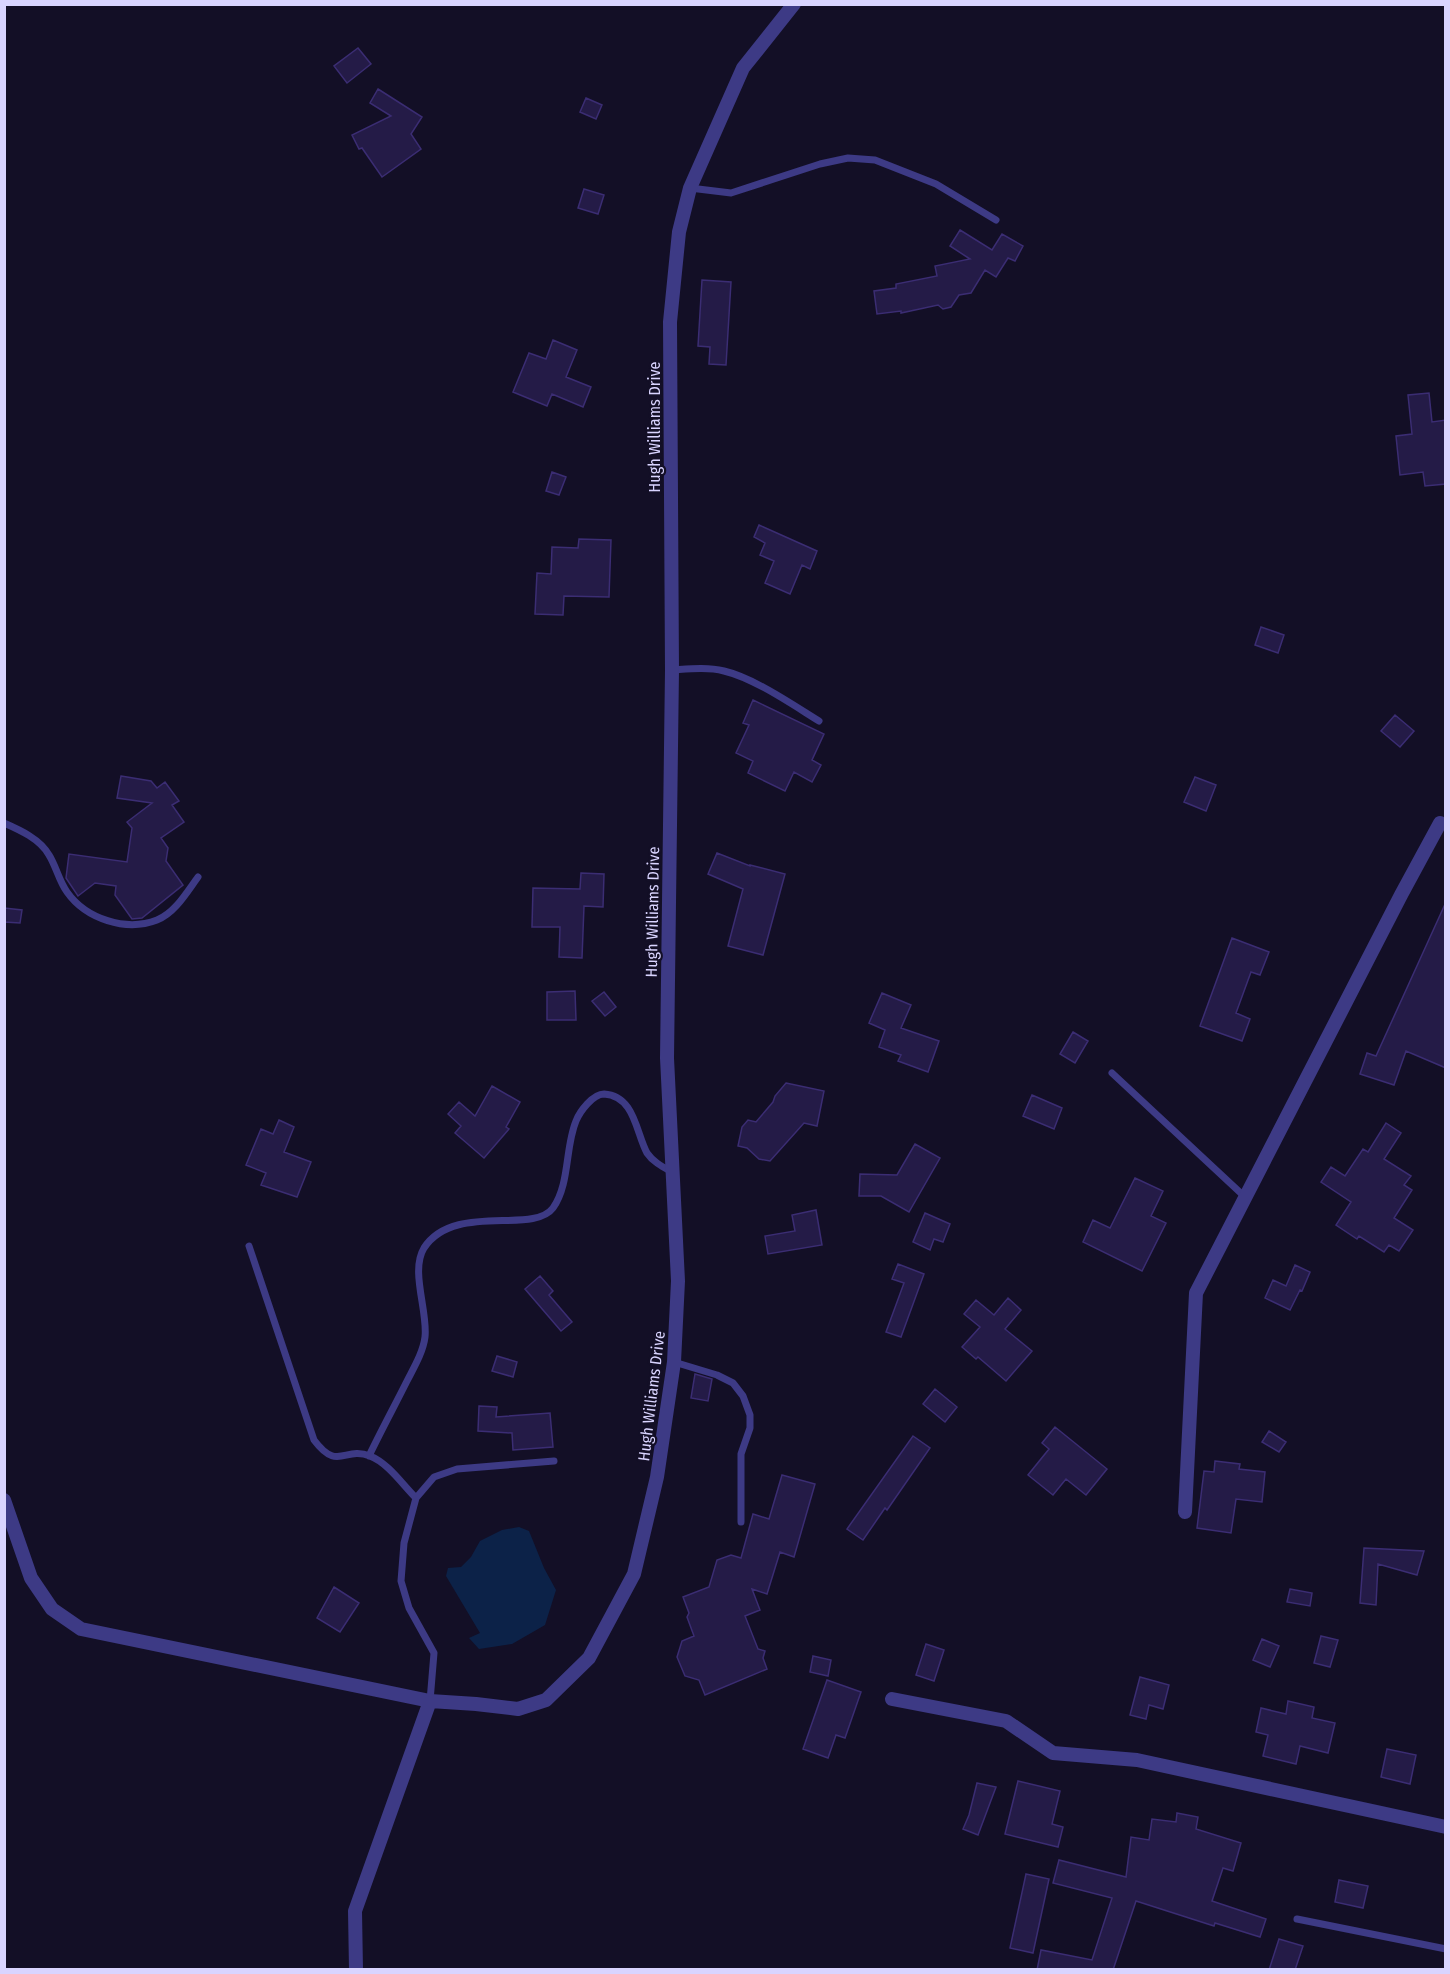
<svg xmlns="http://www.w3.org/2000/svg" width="1450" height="1974" font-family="'Fira Sans Condensed',sans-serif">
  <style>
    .water { fill: #0c2248 }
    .building { fill: #241b47; stroke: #3b2d73; stroke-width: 1.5 }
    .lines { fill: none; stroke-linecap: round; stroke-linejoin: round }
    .lane { stroke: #3d3a85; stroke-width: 7 }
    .street { stroke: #3d3a85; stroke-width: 14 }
    .labels { text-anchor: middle; stroke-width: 4.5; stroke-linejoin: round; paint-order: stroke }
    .street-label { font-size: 16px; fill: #d9d4ff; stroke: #130f26 }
  </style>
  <rect width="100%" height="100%" fill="#130f26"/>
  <path class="water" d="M519,1527L529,1531L544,1568L556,1590L545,1625L512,1644L479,1649L469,1638L480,1633L446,1576L448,1568L461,1567L471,1557L480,1541L502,1530Z"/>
  <path class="building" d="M358,48L371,64L347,83L334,66Z
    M378,89L422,117L411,134L421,149L382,177L362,148L359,149L352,135L391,116L370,103Z
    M586,98L602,105L596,119L580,112Z
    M584,189L604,195L598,214L578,208Z
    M960,230L992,250L1002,234L1023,246L1015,261L1008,258L996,277L985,270L971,293L959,295L951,307L943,309L938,305L901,313V311L877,314L874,291L896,288V284L937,276L935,266L970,259L950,246Z
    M702,280L731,282L726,365L709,364L710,347L698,346Z
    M553,340L577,350L566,377L591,387L583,407L552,394L547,406L513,392L529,353L546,359Z
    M1429,393L1432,422L1446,420V484L1425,486L1423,472L1400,475L1396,436L1412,434L1408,395Z
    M552,472L566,477L559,495L546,491Z
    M759,525L817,551L810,569L802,565L790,594L765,583L774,561L760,555L765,543L754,537Z
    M579,539L611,540L609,597L564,596L563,615L535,614L537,573L551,574L552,547L578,548Z
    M1261,627L1284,635L1278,653L1255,645Z
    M753,700L824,734L812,760L821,765L812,782L794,772L785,791L748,773L753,761L736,753L749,725L743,723Z
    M1395,715L1414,731L1400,747L1381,731Z
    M121,776L151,781L157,788L165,782L179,801L172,805L184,822L161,838L168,848L166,861L183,885L142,918L132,919L115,895L116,886L95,883L78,896L66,878L69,854L127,862L132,828L127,822L152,803L117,798Z
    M1195,777L1216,785L1206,811L1184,802Z
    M717,853L750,866V865L785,874L763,955L728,946L743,889L708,874Z
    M581,873L604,874L603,907L584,906L582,958L559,957L560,927H532L533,888L580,889Z
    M1446,902V1068L1406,1051L1394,1085L1360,1074L1367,1053L1376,1056Z
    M4,908L22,910L20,923L4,922Z
    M1232,938L1269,952L1260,975L1251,972L1236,1013L1250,1019L1242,1041L1200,1026Z
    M575,991L576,1020H547V992Z
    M604,992L616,1007L605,1016L592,1001Z
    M882,993L911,1005L901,1028L939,1041L928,1072L898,1061L901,1055L879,1047L885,1030L869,1023Z
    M1073,1032L1088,1041L1075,1063L1060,1054Z
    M786,1083L824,1091L817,1126L804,1123L770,1161L759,1159L747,1148L738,1146L742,1127L748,1120L756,1122L773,1102L775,1096Z
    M492,1086L520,1102L506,1127L509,1129L484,1158L455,1133L461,1126L448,1114L459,1102L475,1116Z
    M1032,1095L1062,1108L1054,1129L1023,1116Z
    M279,1120L294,1127L284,1152L311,1162L297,1197L261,1185L266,1173L246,1165L261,1129L273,1134Z
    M1386,1123L1401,1133L1384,1159L1411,1176L1404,1185L1412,1190L1394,1218L1413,1230L1399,1251L1389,1245L1384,1252L1359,1236L1357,1239L1336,1225L1351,1202L1321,1182L1331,1167L1345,1176L1363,1149L1368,1152Z
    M915,1144L940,1158L909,1212L881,1196H859L860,1174L897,1175Z
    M1135,1178L1163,1191L1151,1216L1166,1223L1142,1271L1083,1242L1093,1220L1110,1228Z
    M816,1210L822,1245L768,1254L765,1236L795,1231L792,1215Z
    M925,1213L950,1224L943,1242L934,1239L930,1250L913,1242Z
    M898,1264L924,1274L901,1337L886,1332L904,1283L892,1279Z
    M1295,1265L1310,1272L1302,1291L1300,1290L1290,1310L1265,1298L1273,1280L1286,1286Z
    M540,1276L553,1291L549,1295L572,1322L561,1331L525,1289Z
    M1008,1298L1021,1310L1005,1329L1032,1351L1006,1381L978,1357L976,1359L962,1347L980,1327L964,1314L976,1300L994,1315Z
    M497,1356L517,1362L513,1377L492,1371Z
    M695,1374L712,1379L708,1401L691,1398Z
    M935,1389L957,1407L945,1422L923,1404Z
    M479,1406L497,1407L496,1417L550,1413L553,1447L513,1450L512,1433L478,1431Z
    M1055,1427L1107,1469L1086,1495L1066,1479L1053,1495L1028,1475L1049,1449L1042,1443Z
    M1269,1431L1286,1442L1279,1452L1262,1442Z
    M913,1436L930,1448L887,1510L885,1508L863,1540L847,1529Z
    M1215,1461L1240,1464L1239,1469L1265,1472L1262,1502L1236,1499L1231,1533L1197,1528L1204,1471L1214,1472Z
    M782,1475L815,1484L794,1557L780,1552L767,1594L752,1589L760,1610L745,1616L758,1649L765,1651L763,1658L767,1669L705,1695L699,1680L685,1676L677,1657L682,1641L694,1636L687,1617L689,1613L683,1597L709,1587L717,1560L731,1555L741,1558L753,1514L769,1519Z
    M1364,1548L1424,1551L1417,1575L1378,1564L1376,1605L1360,1603Z
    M334,1587L359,1603L340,1632L317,1618Z
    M1290,1589L1312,1593L1310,1606L1287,1602Z
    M1321,1636L1338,1640L1330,1667L1314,1663Z
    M1262,1639L1279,1646L1270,1667L1253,1660Z
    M926,1644L944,1650L934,1681L916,1675Z
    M813,1656L831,1660L828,1676L810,1672Z
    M1140,1677L1169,1685L1163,1709L1149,1705L1146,1719L1130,1715Z
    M827,1680L861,1692L845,1738L836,1735L828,1758L803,1749Z
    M1288,1701L1314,1707L1312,1718L1335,1723L1328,1753L1300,1746L1296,1764L1263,1756L1268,1735L1256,1732L1261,1708L1286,1714Z
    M1387,1749L1416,1755L1410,1784L1381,1777Z
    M1018,1781L1060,1791L1052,1824L1063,1827L1058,1847L1005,1834Z
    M977,1783L996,1787L978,1835L963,1829L969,1815Z
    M1177,1813L1198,1817L1196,1829L1241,1843L1233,1871L1223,1868L1212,1901L1266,1919L1260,1937L1215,1923L1214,1926L1136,1901L1113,1970H1037L1041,1950L1092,1960L1112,1898L1053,1883L1059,1860L1126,1877L1131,1837L1149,1840L1152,1819L1176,1822Z
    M1026,1874L1049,1879L1033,1953L1010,1948Z
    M1339,1880L1368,1886L1363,1908L1335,1902Z
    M1279,1939L1303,1946L1295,1970H1269Z"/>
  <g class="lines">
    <path class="lane" d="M690,188L731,193L820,164L848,158L875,160L936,184L996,220
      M672,670C689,669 707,667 724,671C754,678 793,705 819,721
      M4,823C20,830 40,839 49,855C56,866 59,881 67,892C86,919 126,932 157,920C175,913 187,892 198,877
      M1112,1073L1245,1197
      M249,1246L314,1440C338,1472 344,1446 370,1456C388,1463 402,1484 416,1498
      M674,1362L717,1375L733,1383L743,1396L750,1415V1428L741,1454V1522
      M369,1456C381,1431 394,1407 406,1383C413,1369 423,1353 425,1337C428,1311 410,1271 424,1248C454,1202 533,1235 553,1208C570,1184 565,1147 576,1121C580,1111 593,1094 604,1094C635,1096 636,1133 647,1153C653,1162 663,1167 672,1172
      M430,1701L434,1653L409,1608L401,1581L404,1543L416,1498L434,1477L457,1469L554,1461
      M1297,1919L1446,1949"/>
    <path class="street" d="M4,1500L31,1578L52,1609L81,1629L430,1701L476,1704L518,1709L546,1700L589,1658L634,1574L657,1477L674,1362L678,1281L667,1058L672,670L670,322L679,232L690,188L743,68L794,4
      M1185,1512L1196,1293L1401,895L1440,823
      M892,1699L1006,1721L1053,1753L1137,1760L1446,1827
      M356,1970L355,1911L430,1701"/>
  </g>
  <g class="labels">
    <g class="street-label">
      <text transform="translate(654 427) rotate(-90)" y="6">Hugh Williams Drive</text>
      <text transform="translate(652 912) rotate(-89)" y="6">Hugh Williams Drive</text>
      <text transform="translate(651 1396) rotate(-83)" y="6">Hugh Williams Drive</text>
    </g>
  </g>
  <rect width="1450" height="1974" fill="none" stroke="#d9d4ff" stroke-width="12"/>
</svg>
